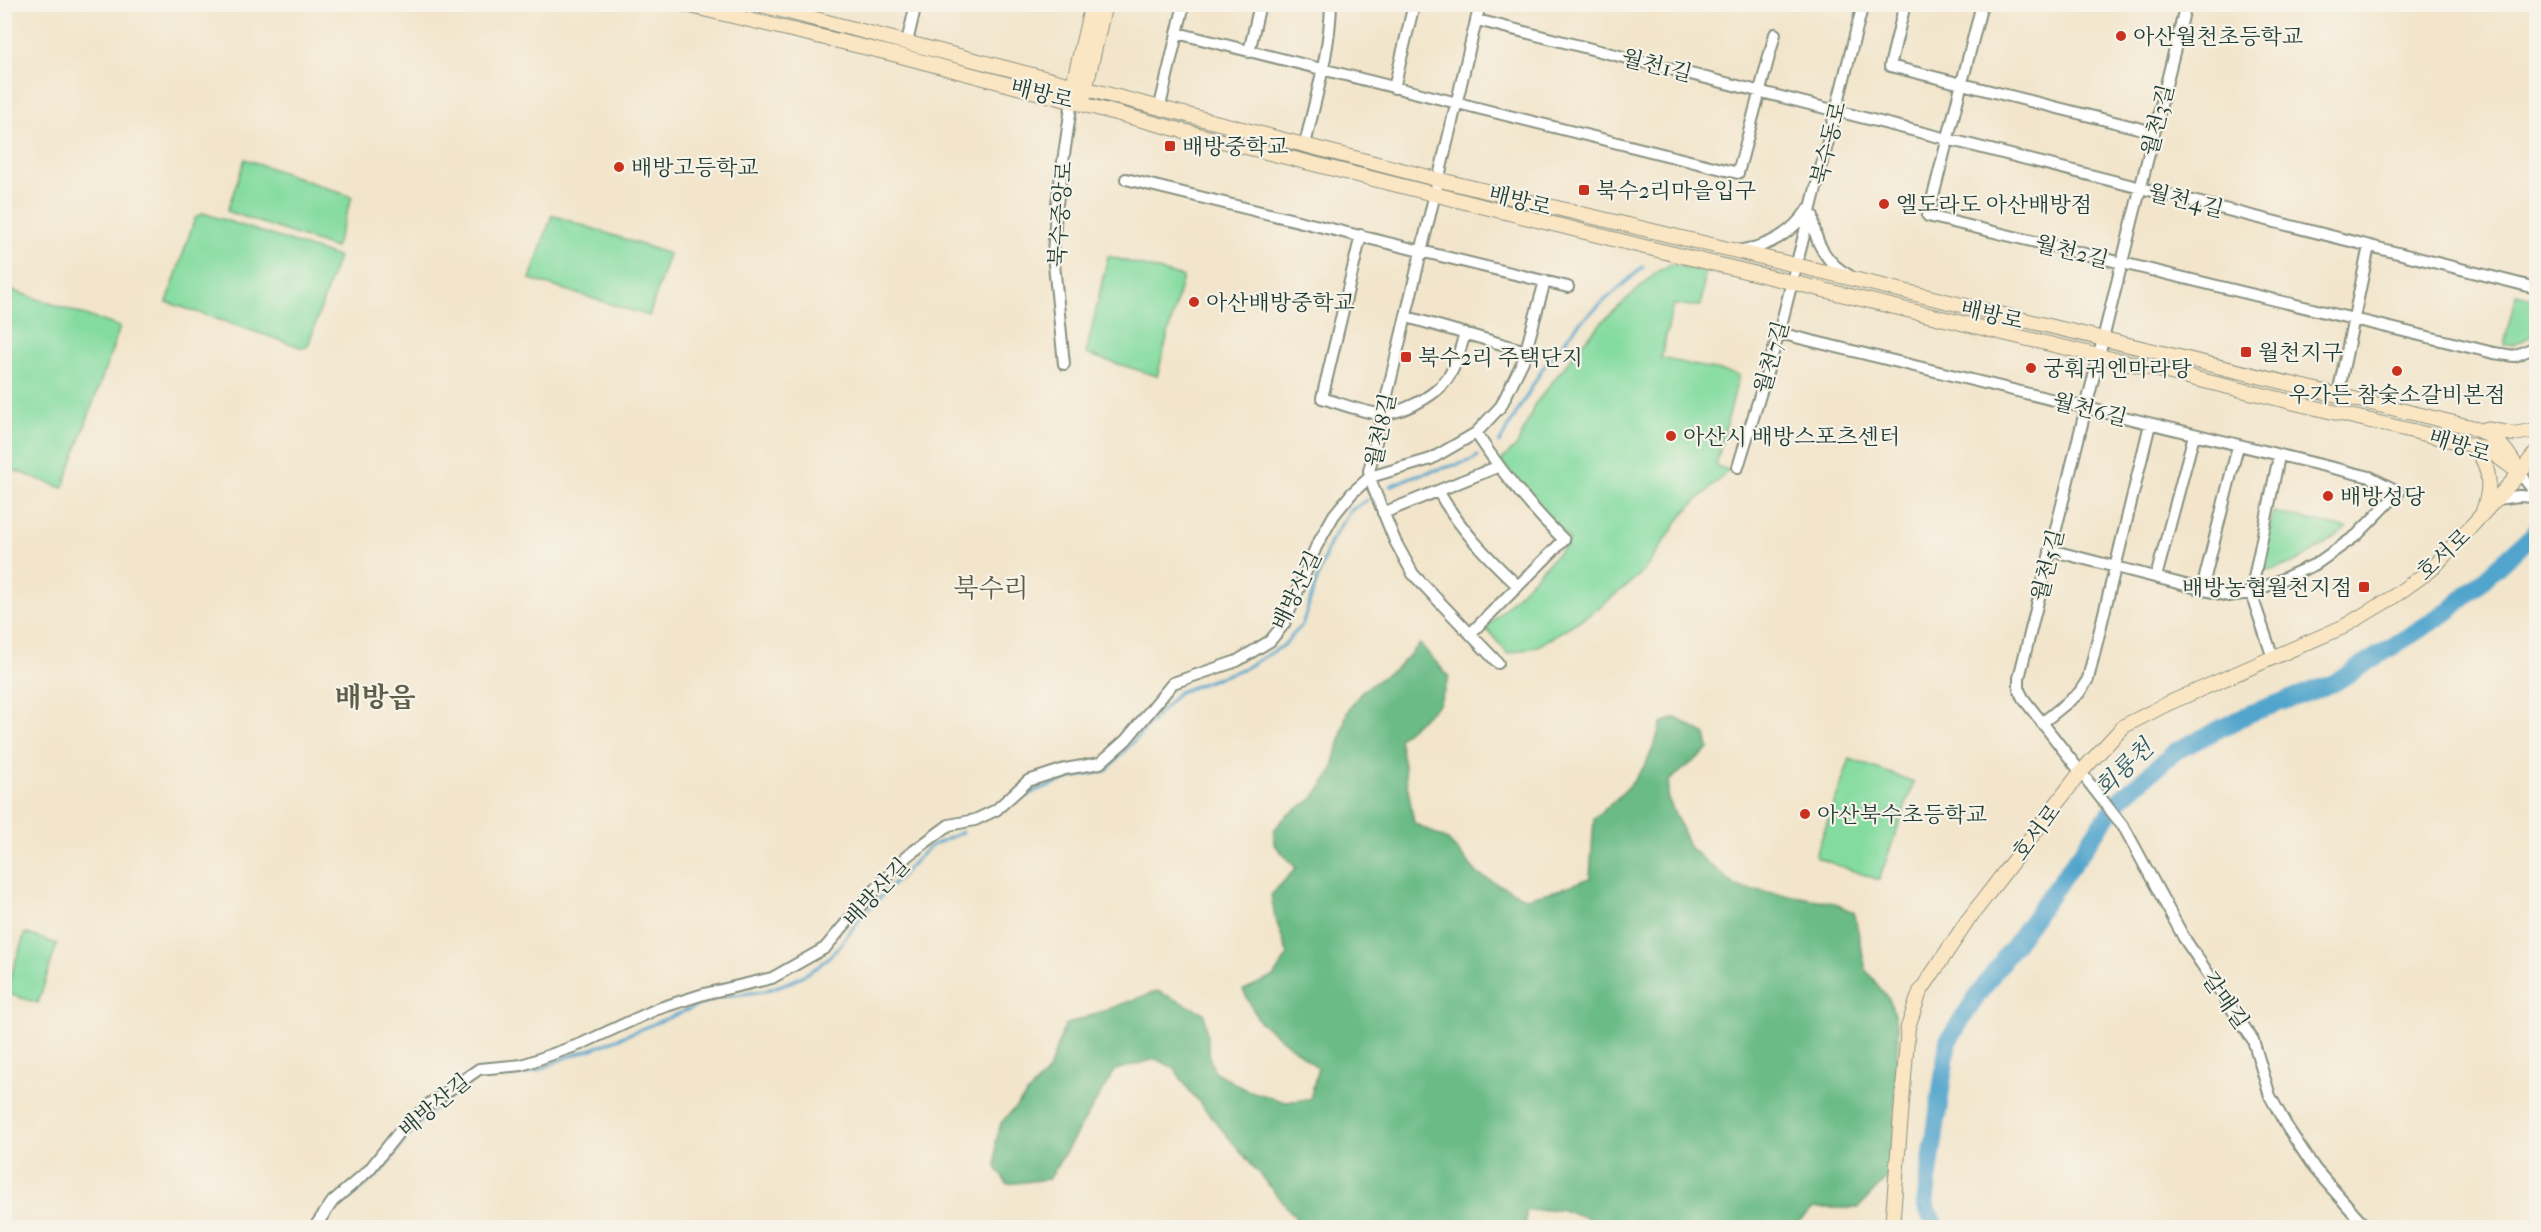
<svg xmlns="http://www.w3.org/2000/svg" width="2541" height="1232" font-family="'IM FELL French Canon','Noto Serif KR',serif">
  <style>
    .green { fill: #84dba0; stroke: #528c6a; stroke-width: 1.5 }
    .forest { fill: #6bbb86; stroke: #457c5d; stroke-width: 1.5 }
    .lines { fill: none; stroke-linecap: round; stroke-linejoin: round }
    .stream { stroke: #51a4cc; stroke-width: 3 }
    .river { stroke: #51a4cc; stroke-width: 18 }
    .street-casing { stroke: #889180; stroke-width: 14 }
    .secondary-casing { stroke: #889180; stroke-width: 16 }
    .street { stroke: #fff; stroke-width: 10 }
    .secondary { stroke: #fbe6c4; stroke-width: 14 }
    .poi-dot { fill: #c8321e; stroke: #f7f3e8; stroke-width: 2 }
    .labels { text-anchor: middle; stroke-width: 4.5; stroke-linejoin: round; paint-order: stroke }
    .poi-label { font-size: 22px; fill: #1f3d34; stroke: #f7f3e8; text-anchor: start }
    .street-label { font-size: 22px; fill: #1f3d34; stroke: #f7f3e8 }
    .water-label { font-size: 24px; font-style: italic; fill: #2e5c62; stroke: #f7f3e8 }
    .quarter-label { font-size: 26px; fill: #5c5e47; stroke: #f7f3e8 }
    .district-label { font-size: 28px; font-weight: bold; fill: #5c5e47; stroke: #f7f3e8 }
  </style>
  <rect width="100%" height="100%" fill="#f7f3e8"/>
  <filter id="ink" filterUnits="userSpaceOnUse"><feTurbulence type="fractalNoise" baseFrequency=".0167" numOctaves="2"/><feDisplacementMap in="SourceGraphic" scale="12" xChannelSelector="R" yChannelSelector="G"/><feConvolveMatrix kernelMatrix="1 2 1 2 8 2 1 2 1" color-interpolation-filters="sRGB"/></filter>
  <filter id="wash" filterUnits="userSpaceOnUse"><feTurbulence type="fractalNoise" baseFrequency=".008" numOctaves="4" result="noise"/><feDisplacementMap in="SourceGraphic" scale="24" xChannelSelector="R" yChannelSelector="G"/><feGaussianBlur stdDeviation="1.35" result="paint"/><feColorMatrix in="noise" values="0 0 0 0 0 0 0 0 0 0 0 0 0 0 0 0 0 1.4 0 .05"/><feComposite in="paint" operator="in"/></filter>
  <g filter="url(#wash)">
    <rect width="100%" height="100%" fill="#f2e5cb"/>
    <path class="green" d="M245,159L352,197L335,248L227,211Z
      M203,213L338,257L308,346L303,348L167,302L195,218Z
      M552,215L669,254L649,316L530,279Z
      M1108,256L1183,277L1157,376L1086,354Z
      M1671,264L1705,272L1701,306L1673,305L1661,358L1739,375L1716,466L1729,470L1684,513L1643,572L1598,609L1538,646L1508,654L1486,628L1570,540L1534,504L1501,461L1517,445L1536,403L1584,342L1603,321L1657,272Z
      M5,288L120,327L63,488L5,467Z
      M2516,294L2536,299V334L2514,345H2504Z
      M2273,512L2347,528C2324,544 2290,572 2260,570Z
      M1850,759L1914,782L1879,880L1815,857Z
      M25,933L57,944L38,1003L5,993Z"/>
    <path class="forest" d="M1420,644L1449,677L1439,704L1399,738L1414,823L1448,840L1479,875L1526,898L1558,890L1590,878L1594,818C1631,787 1649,771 1661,723L1676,718L1706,735L1709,749L1669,781L1667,796L1690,848L1737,887L1830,902L1854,912L1866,970L1890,1001L1898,1029L1892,1173L1858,1208H1814L1792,1227H1611V1225L1559,1209L1526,1211V1227H1296V1218L1189,1090L1174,1068L1156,1059L1115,1070L1049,1179L1007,1184L996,1167V1141L1001,1123L1048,1071L1065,1025L1157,991L1204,1013L1210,1060L1214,1071L1244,1089L1285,1102L1310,1099L1318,1068L1259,1021L1243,990L1273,977L1288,955L1275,917L1271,895L1296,868L1274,844V830L1287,815L1313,799L1332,771L1347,712L1362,691L1399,666Z"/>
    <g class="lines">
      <path class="stream" d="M1499,443L1543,368L1580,322L1643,267
        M1390,486L1414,476L1470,461L1478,456
        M1023,798L1037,790L1071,778L1106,771L1179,692L1245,668L1283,646L1302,625L1329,544L1350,511L1367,500
        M323,1228L329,1216L383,1170L412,1130L432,1111L477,1078L510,1077L537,1071L562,1059L595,1048L719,997L765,991L795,980L819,966L837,949L862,916L929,847L962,832"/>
      <path class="river" d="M1936,1228L1925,1204L1948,1041L1977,996L2120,799L2176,751L2251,713L2334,683L2449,611L2536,532"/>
    </g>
  </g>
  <g filter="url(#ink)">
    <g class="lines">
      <g class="street-casing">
        <path id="street" d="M1480,4L1369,471L1373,487L1395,541L1413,574L1498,663
          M1905,4L1890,66L2154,132
          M1982,4L1928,216L2494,353L2514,356L2536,347
          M2186,4L2019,678V690L2023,698L2125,829L2184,938L2253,1040L2270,1096L2287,1127L2315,1169L2367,1228
          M1477,20L2536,288
          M1177,33L1738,173L1775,34
          M907,42L916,4
          M1249,52L1260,4
          M1394,88L1414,4
          M1160,106L1184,4
          M1305,145C1315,99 1330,52 1331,4
          M1126,179L1568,287
          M1813,216C1813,241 1827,264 1850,276
          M1361,235L1322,398C1339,403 1364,413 1381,414C1391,414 1405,409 1413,405C1450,387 1454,371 1465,333
          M1742,250C1769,247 1793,232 1808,209
          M1407,317L1526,351
          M1779,333L2370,477L2399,492L2357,535L2316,564L2251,593L2228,596L2050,550
          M1064,364L1053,254L1056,210L1072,100
          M2338,394L2369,246
          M1738,467L1779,333L1863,4
          M2520,473L2536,494
          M1438,491C1460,529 1486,556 1518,586
          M2497,499L2519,496L2536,497
          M1383,513L1497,467
          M2156,577L2194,435
          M2202,589L2238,446
          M1471,633L1564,540C1530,507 1502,473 1476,433
          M2273,658L2251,593L2279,456
          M2042,723L2079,693L2088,679L2150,424
          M314,1228L333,1201L369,1170L399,1132L429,1104L479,1069L522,1065L581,1044L657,1009L704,994L772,978L825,948L863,903L907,856L949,825L975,820L996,810L1028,781L1065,769L1100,763L1126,740L1173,683L1237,661L1270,641L1284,624L1316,547L1334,515L1352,493L1370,477L1431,459L1476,433L1501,406L1523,361L1545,281"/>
      </g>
      <g class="secondary-casing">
        <path id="secondary" d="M682,4L897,55L1206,137L1649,248L2471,445L2490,451L2520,473
          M757,4L1440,180L2471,427C2497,438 2502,443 2516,466
          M1071,93L1092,4
          M1084,95L1105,4
          M2485,429L2514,434L2536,430
          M2473,446C2491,465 2492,487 2483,511
          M1892,1228L1908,1027L1920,992L1968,920L2080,773L2124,726L2169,703L2343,627L2390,599L2432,569L2520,473L2536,452"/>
      </g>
      <use href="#street" class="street"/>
      <use href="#secondary" class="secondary"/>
    </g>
  </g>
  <g class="poi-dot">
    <circle cx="2121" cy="36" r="6"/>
    <rect x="1164" y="140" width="12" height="12" rx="3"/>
    <circle cx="619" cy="167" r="6"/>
    <rect x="1578" y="184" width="12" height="12" rx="3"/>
    <circle cx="1884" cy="204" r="6"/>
    <circle cx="1194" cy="302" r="6"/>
    <rect x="2240" y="346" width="12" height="12" rx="3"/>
    <rect x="1400" y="351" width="12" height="12" rx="3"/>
    <circle cx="2031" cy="368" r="6"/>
    <circle cx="2397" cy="371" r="6"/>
    <circle cx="1671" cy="436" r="6"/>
    <circle cx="2328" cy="496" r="6"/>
    <rect x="2358" y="581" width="12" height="12" rx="3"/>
    <circle cx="1805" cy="814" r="6"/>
  </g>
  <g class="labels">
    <g class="poi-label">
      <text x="2133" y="44">아산월천초등학교</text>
      <text x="1182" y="154">배방중학교</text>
      <text x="631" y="175">배방고등학교</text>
      <text x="1596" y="198">북수2리마을입구</text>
      <text x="1896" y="212">엘도라도 아산배방점</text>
      <text x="1206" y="310">아산배방중학교</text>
      <text x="2258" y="360">월천지구</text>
      <text x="1418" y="365">북수2리 주택단지</text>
      <text x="2043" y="376">궁훠궈엔마라탕</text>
      <text x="2397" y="402" text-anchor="middle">우가든 참숯소갈비본점</text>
      <text x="1683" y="444">아산시 배방스포츠센터</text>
      <text x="2340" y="504">배방성당</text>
      <text x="2352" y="595" text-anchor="end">배방농협월천지점</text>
      <text x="1817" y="822">아산북수초등학교</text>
    </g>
    <g class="street-label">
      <text transform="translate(1657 65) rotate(14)" y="8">월천1길</text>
      <text transform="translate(1042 93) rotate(14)" y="8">배방로</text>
      <text transform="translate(2157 120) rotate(-76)" y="8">월천3길</text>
      <text transform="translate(1828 143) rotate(-76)" y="8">북수동로</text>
      <text transform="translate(1520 200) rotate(14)" y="8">배방로</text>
      <text transform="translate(2186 200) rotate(14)" y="8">월천4길</text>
      <text transform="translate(1060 214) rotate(-86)" y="8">북수중앙로</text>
      <text transform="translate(2072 251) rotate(14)" y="8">월천2길</text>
      <text transform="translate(1992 314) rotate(13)" y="8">배방로</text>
      <text transform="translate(1771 357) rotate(-74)" y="8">월천7길</text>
      <text transform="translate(2090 409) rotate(14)" y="8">월천6길</text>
      <text transform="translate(1380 430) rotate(-78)" y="8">월천8길</text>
      <text transform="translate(2460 445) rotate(18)" y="8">배방로</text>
      <text transform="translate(2443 554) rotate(-43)" y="8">호서로</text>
      <text transform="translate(2047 565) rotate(-76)" y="8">월천5길</text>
      <text transform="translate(1296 590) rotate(-64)" y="8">배방산길</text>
      <text transform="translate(2036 832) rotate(-53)" y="8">호서로</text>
      <text transform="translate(876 892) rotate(-47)" y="8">배방산길</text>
      <text transform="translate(2226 1000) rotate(55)" y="8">갈매길</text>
      <text transform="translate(434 1105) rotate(-40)" y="8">배방산길</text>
    </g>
    <g class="water-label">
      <text transform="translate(2124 768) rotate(-44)" y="8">회룡천</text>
    </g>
    <g class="quarter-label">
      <text x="991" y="597">북수리</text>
    </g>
    <g class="district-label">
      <text x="375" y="707">배방읍</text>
    </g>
  </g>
  <rect width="2541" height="1232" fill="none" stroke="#f7f3e8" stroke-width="24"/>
</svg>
